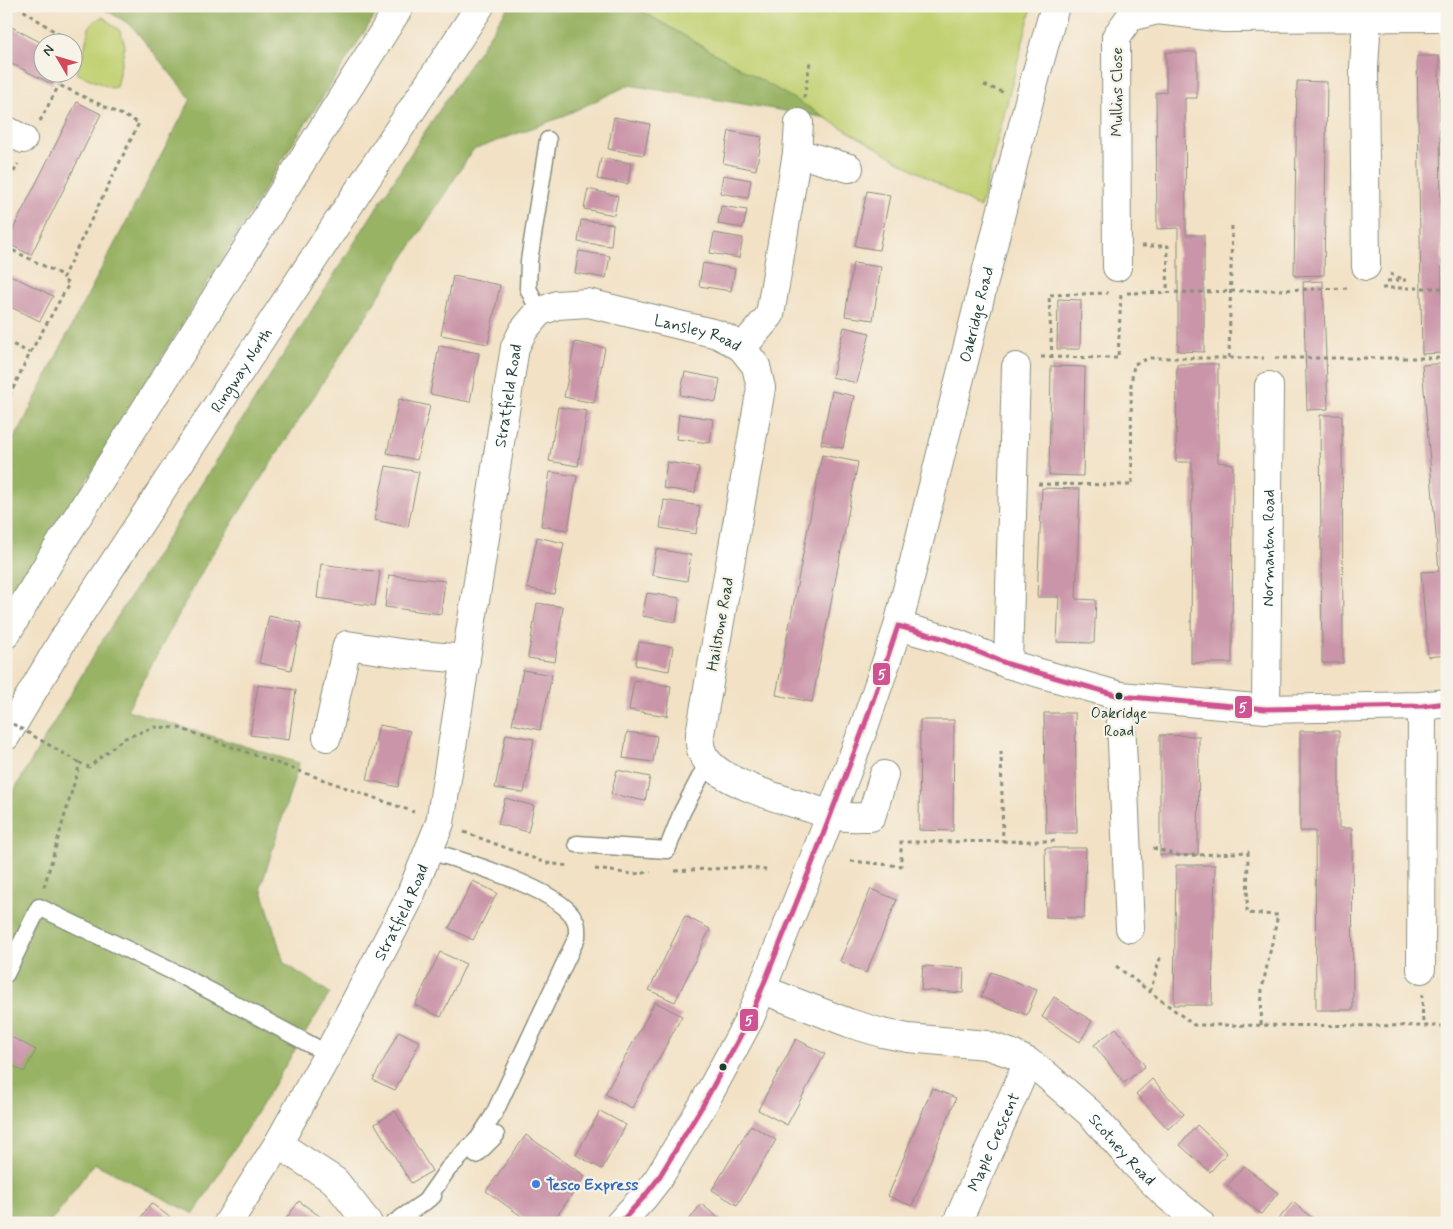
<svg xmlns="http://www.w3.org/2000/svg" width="1453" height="1229" font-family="Mynerve,sans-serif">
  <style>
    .green { fill: #c2d173; stroke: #708754 }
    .forest { fill: #99b365; stroke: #5c784c }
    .building { fill: #ca95a9 }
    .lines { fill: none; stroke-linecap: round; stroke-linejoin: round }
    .service-casing { stroke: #888f7c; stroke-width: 19 }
    .minor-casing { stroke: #888f7c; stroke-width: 30 }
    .tertiary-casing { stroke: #888f7c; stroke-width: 30 }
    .trunk-casing { stroke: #888f7c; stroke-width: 30 }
    .path { stroke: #888f7c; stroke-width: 3; stroke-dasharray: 4 4; stroke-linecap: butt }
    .service { stroke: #fff; stroke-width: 16 }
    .minor { stroke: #fff; stroke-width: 28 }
    .tertiary { stroke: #fff; stroke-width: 28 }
    .trunk { stroke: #fff; stroke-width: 28 }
    .path-bridge { stroke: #888f7c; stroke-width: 3; stroke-dasharray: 4 4; stroke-linecap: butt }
    .bus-1-casing { stroke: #f7f3e8; stroke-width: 9 }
    .bus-1 { stroke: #cf5392; stroke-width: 5 }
    .bus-dot { fill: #1f3d34; stroke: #f7f3e8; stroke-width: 2 }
    .shop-dot { fill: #3f7fe0; stroke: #f7f3e8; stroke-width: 2 }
    .labels { text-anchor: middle; stroke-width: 4.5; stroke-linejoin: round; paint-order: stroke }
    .bus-label { font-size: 15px; fill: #1f3d34; stroke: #f7f3e8 }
    .street-label { font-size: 16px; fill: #1f3d34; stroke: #f7f3e8 }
    .shop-label { font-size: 16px; font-weight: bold; fill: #366cbe; stroke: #f7f3e8; text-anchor: start }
    .line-badge { stroke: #f7f3e8; stroke-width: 2 }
    .badge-label { font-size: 14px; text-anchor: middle; font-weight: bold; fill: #fff }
  </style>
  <rect width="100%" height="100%" fill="#f7f3e8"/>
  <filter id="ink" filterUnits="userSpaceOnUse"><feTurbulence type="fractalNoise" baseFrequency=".02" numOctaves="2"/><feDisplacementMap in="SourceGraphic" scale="10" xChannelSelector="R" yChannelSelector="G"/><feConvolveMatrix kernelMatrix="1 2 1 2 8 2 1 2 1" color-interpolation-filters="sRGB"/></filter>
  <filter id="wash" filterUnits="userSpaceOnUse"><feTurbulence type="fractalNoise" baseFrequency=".0096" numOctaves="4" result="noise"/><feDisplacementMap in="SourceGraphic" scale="20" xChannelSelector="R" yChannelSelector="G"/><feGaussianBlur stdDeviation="1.12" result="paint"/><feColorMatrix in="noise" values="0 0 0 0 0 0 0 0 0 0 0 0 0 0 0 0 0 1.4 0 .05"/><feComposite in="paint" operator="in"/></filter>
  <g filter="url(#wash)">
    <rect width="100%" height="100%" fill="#f2e1c5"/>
    <path class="green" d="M633,6H1032L980,208Z
      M103,17L120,31L125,45L116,87L111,88L76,73L82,60L89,28L94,21Z"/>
    <path class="forest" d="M99,6H381L286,154L6,612V449L21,427L75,319L191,99L131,25Z
      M509,6H633L827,118L629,85L559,118L473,150L209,559L127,710L299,763L261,887L284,963L330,993L194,1214L94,1163L50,1223H6V804L97,649L422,136Z"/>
    <g id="blocks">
      <path class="building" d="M6,24L42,43V72H58L52,84L6,61Z
        M1166,52H1197V98H1185L1186,235H1204V352L1178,351V228L1157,229L1156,93L1166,92Z
        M1417,56H1439L1443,353L1422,354Z
        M1297,81L1327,82L1324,275L1294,276Z
        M77,102L101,114L31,255L6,243Z
        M614,117L650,124L644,155L608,149Z
        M729,131L762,137L756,170L723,163Z
        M601,158L631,163L628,184L597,179Z
        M723,175L751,180L748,198L720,193Z
        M588,189L618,196L614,215L584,209Z
        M867,191L890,195L879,250L855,246Z
        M721,206L747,210L743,228L718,224Z
        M581,220L613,224L611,246L578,242Z
        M714,233L743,238L739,258L710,253Z
        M579,251L610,256L606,278L575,273Z
        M703,263L735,269L731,291L699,286Z
        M853,263L881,267L873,320L845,316Z
        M6,273L53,296L40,321L6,305Z
        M453,276L500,285L488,344L441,335Z
        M1323,281L1328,409L1307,410L1303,282Z
        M1058,299L1081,300L1080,349H1057Z
        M844,327L870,333L857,383L832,377Z
        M575,342L605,348L594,403L564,397Z
        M439,346L479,353L470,402L430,394Z
        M1447,363V655L1428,657L1421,572L1439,571L1422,365Z
        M1177,364H1218V462L1233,464L1232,663H1191L1192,462H1176Z
        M1051,366L1085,367L1083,476L1049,475Z
        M685,372L720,379L716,402L680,395Z
        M832,391L854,396L843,448L821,444Z
        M399,399L430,406L417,460L387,453Z
        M558,407L587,411L578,466L549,461Z
        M679,414L713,419L710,443L676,439Z
        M1320,415H1342L1343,663H1322Z
        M822,455L858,462L812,702L776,695Z
        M667,462L699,467L695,493L663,488Z
        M386,466L419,472L408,527L374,520Z
        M550,472L577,476L568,530L541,526Z
        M1042,488L1080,489L1076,599L1096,600L1094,643L1057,642L1059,597H1037Z
        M664,500L700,506L696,534L660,528Z
        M537,537L564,543L554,594L527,588Z
        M656,549L691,555L687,581L652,575Z
        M321,564L380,572L375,606L317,598Z
        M389,575L445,581L441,614L385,607Z
        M647,593L680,598L676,622L642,616Z
        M537,603L563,607L555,662L528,658Z
        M269,616L301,623L291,670L259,663Z
        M639,642L673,647L669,671L635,665Z
        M523,670L552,675L540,730L512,724Z
        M634,680L671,686L667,716L629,710Z
        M258,685L296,690L289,740L250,735Z
        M1044,713H1075L1077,833H1046Z
        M920,720H954L953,831L919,830Z
        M379,725L410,731L398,787L367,780Z
        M1300,731H1339V828H1352L1353,1010H1316L1315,831H1300Z
        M627,732L657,736L653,762L623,758Z
        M506,734L534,739L524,793L495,788Z
        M1160,735L1199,736L1198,855H1160Z
        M617,770L650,777L645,801L611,794Z
        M505,798L534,806L528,832L498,824Z
        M1045,848H1086L1084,918L1046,917Z
        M1176,865H1215L1212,1005H1174Z
        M473,881L497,893L473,940L449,928Z
        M871,889L897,900L866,973L840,961Z
        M685,916L710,929L675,1002L649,990Z
        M440,952L466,964L441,1017L415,1005Z
        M923,966L964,968L963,993L921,990Z
        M991,972L1037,990L1027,1015L981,997Z
        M1054,997L1092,1021L1080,1042L1042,1017Z
        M655,1002L682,1016L632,1108L605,1094Z
        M1116,1028L1145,1066L1124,1083L1094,1045Z
        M399,1031L420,1042L395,1090L373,1080Z
        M6,1034L36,1050L24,1072L6,1062Z
        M796,1039L825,1054L787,1125L758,1110Z
        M1152,1079L1184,1114L1168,1129L1136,1094Z
        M932,1088L956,1098L912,1206L888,1196Z
        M395,1111L432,1171L411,1183L375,1124Z
        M600,1111L626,1125L602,1169L576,1155Z
        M751,1125L776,1140L737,1205L712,1190Z
        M1197,1125L1227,1153L1210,1172L1180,1145Z
        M526,1135L585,1176L552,1223H531L486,1191Z
        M1244,1166L1278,1193L1261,1214L1227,1186Z
        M299,1201L329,1223H283Z
        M1293,1202L1318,1223H1278L1276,1222Z
        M151,1203L176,1222L175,1223H137Z
        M701,1204L725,1223H687Z"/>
    </g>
  </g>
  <g filter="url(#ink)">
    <use href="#blocks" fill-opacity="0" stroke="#888f7c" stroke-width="1"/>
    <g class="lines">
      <g class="service-casing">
        <path id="service" d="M539,312L528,288L529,261L548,140
          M577,844L667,850L682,812L708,762
          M6,974L39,907L186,978L328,1054
          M476,1155L496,1135
          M425,1202L448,1169L478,1139L493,1116L577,937C577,930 578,924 574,918C558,889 461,860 429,851
          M394,1223L433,1196"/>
      </g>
      <g class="minor-casing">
        <g id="minor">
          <path d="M6,130L23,139"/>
          <path d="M797,153L849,168"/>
          <path d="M1366,266L1364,68L1367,17"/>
          <path d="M1117,267L1116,37L1130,17L1158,10L1224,18L1447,17"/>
          <path d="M742,348L770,315L797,153L799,123"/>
          <path d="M898,626L945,639L1008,664L1120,696L1266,709L1422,706L1447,703"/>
          <path d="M1008,664L1016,367"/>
          <path d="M1120,696L1130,928"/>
          <path id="s1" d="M1266,709L1269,386"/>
          <path d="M327,737L347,645L407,654L466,659"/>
          <path d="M1421,969L1422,706"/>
          <path id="s2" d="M761,989L849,1023L882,1033L908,1038L986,1045L1010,1053L1028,1062L1044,1073L1091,1114L1136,1165L1165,1194L1200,1223"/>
          <path d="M278,1144L335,1181L368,1223"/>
          <path id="s3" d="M228,1223L278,1144L328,1054L407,903L440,823L515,347L523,331L539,312L557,305L588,303L717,334L731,341L742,348L756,366L761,388L700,734C699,746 701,754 709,763C727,783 777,798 803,806C814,809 825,814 836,816C847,818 860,817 871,817L884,775"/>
          <path id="s4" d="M957,1223L1028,1062"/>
        </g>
      </g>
      <g class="tertiary-casing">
        <g id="tertiary">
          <path id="s5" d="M620,1223L644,1197L658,1179L703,1105L750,1018L810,869L864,727L887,660L898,626L1030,97L1055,6"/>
        </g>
      </g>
      <g class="trunk-casing">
        <g id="trunk">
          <path d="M6,634L52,557L400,6"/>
          <path id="s6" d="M6,736L63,640L480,6"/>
        </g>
      </g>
      <path class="path" d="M17,6L70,42
        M72,45L76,47L72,55
        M984,85L1005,93
        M804,98L810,62
        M40,121L59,85
        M6,186L18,164
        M1142,246H1168L1167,293
        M6,247L64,276
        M1390,274L1403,279
        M1387,281L1406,280
        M1382,288H1447
        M1127,293L1200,292L1350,288
        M6,341L30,353
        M1041,357L1118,358L1121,293
        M1052,358L1049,295L1108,293
        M1229,358L1232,223
        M1275,358H1447
        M6,403L30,353L69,284L62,279L139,123L59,85L65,72
        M1038,484L1132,485L1131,385L1134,364L1150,358H1264
        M1001,751L1003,842
        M464,832L546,863L569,866
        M1153,848L1181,856L1248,852L1247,913L1278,915L1262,989L1261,1026
        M851,861L901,866V842L1057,841
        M595,869L633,874L651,872
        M675,871L743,867L766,870
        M44,887L80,763L89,767L123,739L154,727L179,728L414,812
        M1116,966L1194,1025L1447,1026
        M1150,992L1161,955
        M1422,994L1423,1026"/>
      <use href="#service" class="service"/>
      <use href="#minor" class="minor"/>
      <use href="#tertiary" class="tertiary"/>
      <use href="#trunk" class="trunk"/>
      <path class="path-bridge" d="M6,720L80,763"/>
      <g class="bus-1-casing">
        <path id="bus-1" d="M620,1223L644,1197L658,1179L703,1105L750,1018L810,869L864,727L898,626L945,639L1008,664L1120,696L1266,709L1422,706L1447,703"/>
      </g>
      <use href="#bus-1" class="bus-1"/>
    </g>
  </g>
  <g class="bus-dot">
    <circle cx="1119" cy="696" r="4.5"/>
    <circle cx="723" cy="1067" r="4.5"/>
  </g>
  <circle class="shop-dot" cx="536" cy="1184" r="5"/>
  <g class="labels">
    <g class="bus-label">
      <text x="1119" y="718">Oakridge<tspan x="1119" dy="18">Road</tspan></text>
    </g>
    <g class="street-label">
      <text transform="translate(1116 92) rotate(-90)" y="6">Mullins Close</text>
      <text dy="6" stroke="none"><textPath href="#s5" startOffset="984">Oakridge Road</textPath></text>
      <text dy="6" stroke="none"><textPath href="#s3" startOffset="1142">Lansley Road</textPath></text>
      <text dy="6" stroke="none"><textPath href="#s6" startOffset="435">Ringway North</textPath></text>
      <text dy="6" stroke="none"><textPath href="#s3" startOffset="886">Stratfield Road</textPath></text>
      <text dy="6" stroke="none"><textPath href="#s1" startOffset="161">Normanton Road</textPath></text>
      <text transform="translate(719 624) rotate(-80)" y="6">Hailstone Road</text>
      <text dy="6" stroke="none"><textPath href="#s3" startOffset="356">Stratfield Road</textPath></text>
      <text dy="6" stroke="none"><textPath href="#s4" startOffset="89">Maple Crescent</textPath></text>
      <text dy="6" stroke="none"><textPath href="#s2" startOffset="408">Scotney Road</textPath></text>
    </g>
    <g class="shop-label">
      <text x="546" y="1190">Tesco Express</text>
    </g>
  </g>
  <g class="line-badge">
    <rect x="872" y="662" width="19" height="24" rx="5" fill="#cf5392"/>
    <rect x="1234" y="695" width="19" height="24" rx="5" fill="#cf5392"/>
    <rect x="739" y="1008" width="20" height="24" rx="5" fill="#cf5392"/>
  </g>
  <g class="badge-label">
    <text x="882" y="679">5</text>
    <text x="1243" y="712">5</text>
    <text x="749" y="1025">5</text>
  </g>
  <rect width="1453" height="1229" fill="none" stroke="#f7f3e8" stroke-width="25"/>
  <g transform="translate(58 58) rotate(308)"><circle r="24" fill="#f7f3e8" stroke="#a1aaa0"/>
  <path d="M0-4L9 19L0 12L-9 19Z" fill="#d1495b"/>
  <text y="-8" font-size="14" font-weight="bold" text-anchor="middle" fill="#1f3d34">N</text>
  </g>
</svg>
